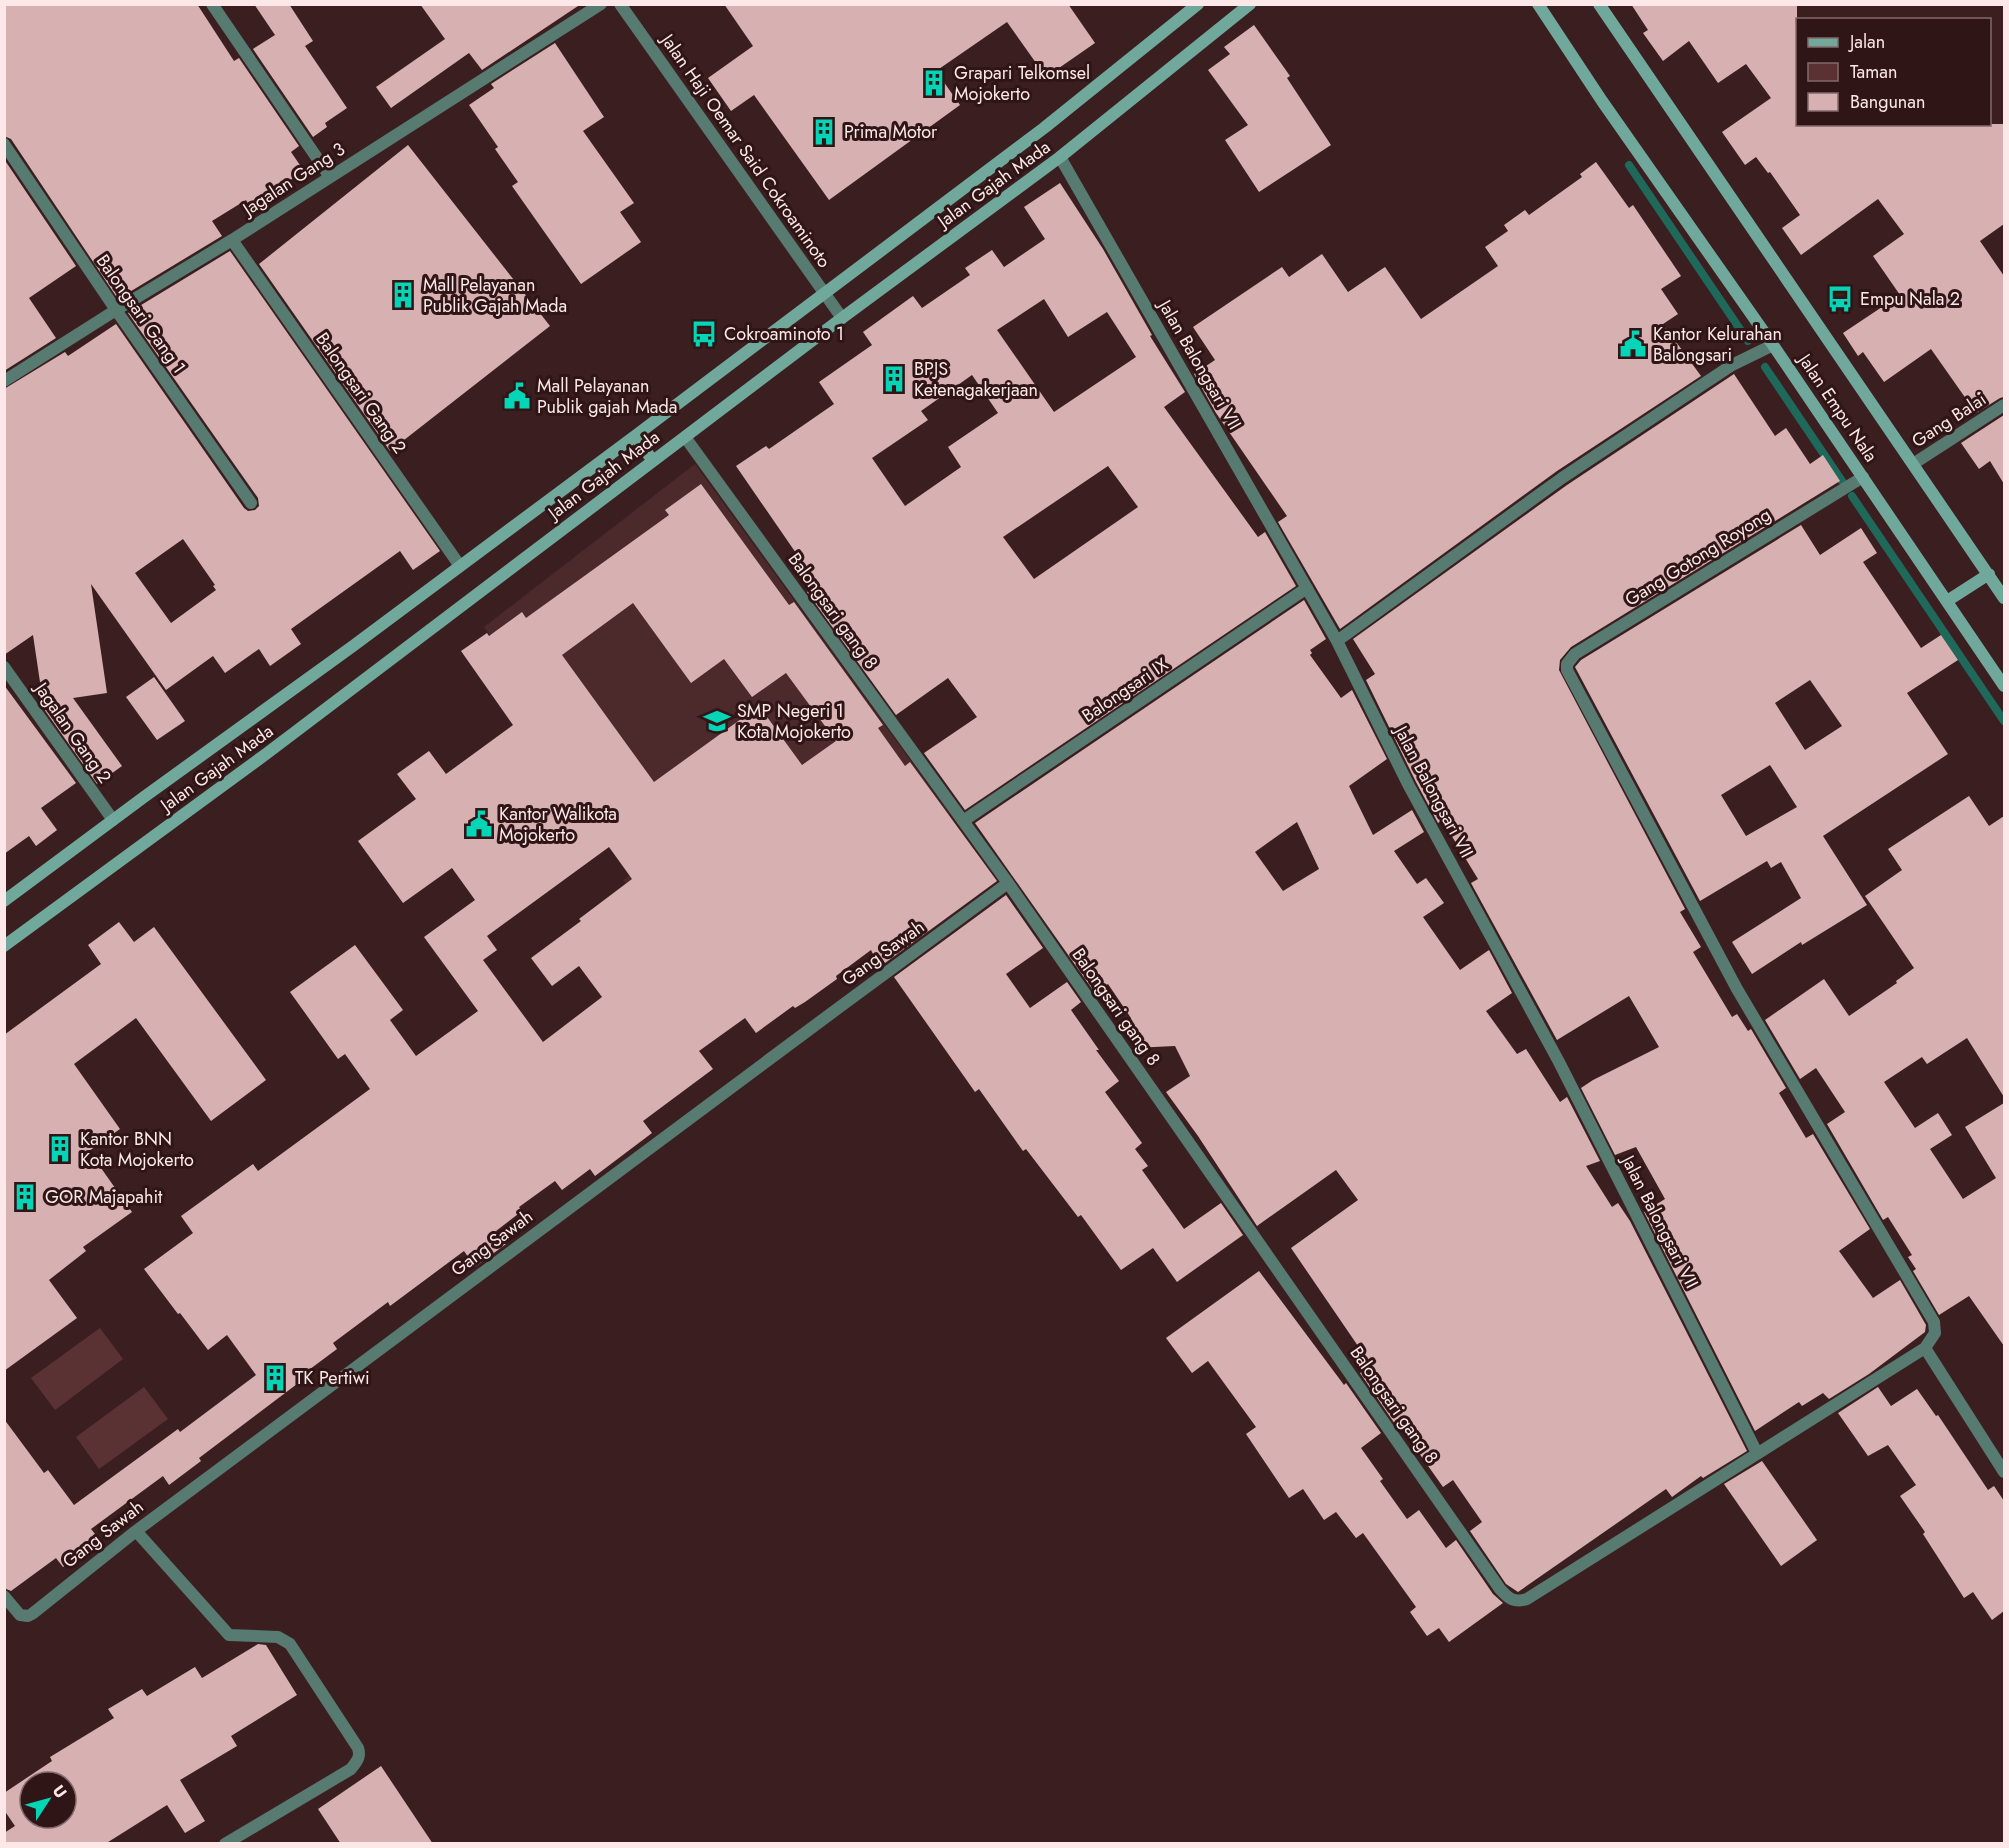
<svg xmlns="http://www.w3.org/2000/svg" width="2009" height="1848" font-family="Jost,sans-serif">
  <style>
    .built { fill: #4c292b }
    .green { fill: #5a3234 }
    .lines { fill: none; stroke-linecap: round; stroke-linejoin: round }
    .stream { stroke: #1f695b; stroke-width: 8 }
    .building { fill: #d7b1b2; fill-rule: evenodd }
    .minor { stroke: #577a71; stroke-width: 12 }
    .secondary { stroke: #70a99b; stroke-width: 12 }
    .labels { text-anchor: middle; stroke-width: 6; stroke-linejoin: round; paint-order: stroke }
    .poi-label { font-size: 18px; fill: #fce8e8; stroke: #301517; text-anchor: start }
    .street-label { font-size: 18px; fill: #fce8e8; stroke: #301517 }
  </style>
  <rect width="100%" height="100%" fill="#3b1f20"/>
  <path class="built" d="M695,464L950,815L708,992L623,880L652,859L484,627Z"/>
  <path class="green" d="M100,1328L123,1359L55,1410L31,1378Z
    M144,1387L168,1419L99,1469L76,1437Z"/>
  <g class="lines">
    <path class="stream" d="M1629,165L1748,341
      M1765,367L1842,481
      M1852,496L2004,721"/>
  </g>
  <path class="building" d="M4,4H197L234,61L239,58L299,146L291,152L304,171L250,207L246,200L212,221L222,236L118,299L11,139L4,136Z
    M254,4H289L313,41L305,46L347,108L325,123L327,127L313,137L253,49L275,35Z
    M420,4H581L482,70L469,53L391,108L376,87L445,39Z
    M724,4H1068L1095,43L1046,77L1007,22L936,71L960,105L829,200L754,95L731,111L708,78L753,46Z
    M1631,4H1797V124H2004V224L1980,241L2004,276V397L2000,398L1976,413L1931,349L1884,382L1863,352L1858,356L1843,333L1900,295L1873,256L1904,234L1878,199L1801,255L1782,228L1800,215L1770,172L1768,173L1756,157L1745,165L1722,132L1771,98L1746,64L1718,83L1689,41L1663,61L1643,33L1648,30Z
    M1254,25L1290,76L1287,78L1331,145L1259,192L1225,140L1248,125L1208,70L1230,54L1224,47Z
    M555,43L604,117L583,131L634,203L620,212L641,242L581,284L512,186L518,182L495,149L498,147L469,105L494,88L491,84Z
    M408,145L550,326L390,451L259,264Z
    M4,159L76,266L29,298L56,338L4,371Z
    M1596,162L1629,208L1633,205L1681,276L1661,289L1678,314L1663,324L1701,376L1557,471L1340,629L1278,522L1287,516L1216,413L1194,374L1215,360L1193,327L1282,267L1289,277L1322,254L1348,292L1385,267L1421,319L1498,266L1485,247L1508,231L1504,225L1525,210L1529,215L1582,177L1580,174Z
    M1060,183L1103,249L1152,335L1150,336L1185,392L1164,407L1258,537L1265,532L1296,586L965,810L924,753L977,717L948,678L896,715L807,592L818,585L736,466L766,446L769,449L834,404L819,382L872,345L863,332L913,296L922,308L970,275L965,268L992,250L1004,267L1045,239L1024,207ZM1044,299L1068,337L1107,312L1136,357L1054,412L997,330ZM972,375L998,413L948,447L961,467L905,506L872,458L928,420L921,411ZM1108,466L1138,507L1034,579L1003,537Z
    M230,251L440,551L413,570L400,551L291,629L301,644L270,666L259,649L225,673L213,656L166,690L91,584L107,693L73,698L122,766L97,784L44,709L33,635L4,655V389L65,352L68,356L116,324L244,508L248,511L255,510L259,506L258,498L128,313ZM183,539L215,585L213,586L216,590L171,623L135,573Z
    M1734,374L1775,436L1786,428L1810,464L1823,455L1840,481L1571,647L1560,660L1559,670L1685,909L1680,912L1701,947L1693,952L1732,1017L1737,1014L1748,1031L1751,1029L1786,1088L1779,1093L1806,1138L1813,1134L1870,1229L1839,1251L1873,1298L1900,1280L1926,1325L1925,1332L1869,1374L1829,1399L1823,1393L1802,1406L1799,1402L1755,1431L1644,1212L1665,1199L1636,1147L1615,1155L1581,1088L1593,1080L1659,1047L1629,996L1557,1040L1471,883L1478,879L1442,820L1438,823L1416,782L1366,680L1375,674L1353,639L1567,485Z
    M2004,415V484L1990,461L1979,469L1961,443Z
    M701,484L789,605L794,602L883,725L878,728L905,766L910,762L997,881L885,963L878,953L874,956L871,950L836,976L837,979L805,1002L795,1008L793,1006L756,1033L745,1018L699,1051L713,1069L643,1121L652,1133L595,1176L590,1169L562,1190L555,1181L519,1207L522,1211L496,1231L506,1244L475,1267L464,1251L390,1306L388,1302L333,1343L337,1349L298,1378L301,1381L199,1458L201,1461L169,1485L163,1476L91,1529L100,1540L63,1567L56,1558L11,1591L4,1588V1419L44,1473L48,1470L74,1505L178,1429L180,1432L256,1375L227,1335L208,1350L180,1313L178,1314L144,1269L193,1233L181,1216L253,1164L258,1171L370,1089L345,1054L338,1059L290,992L355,945L403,1010L390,1020L416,1056L478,1011L424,937L475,900L452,868L403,903L358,841L416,799L397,774L429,751L446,774L513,725L461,651L487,633L489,636L522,612L526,618L669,515L665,510ZM633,603L691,683L724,659L752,697L786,673L836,741L802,765L759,706L654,782L562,655ZM609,847L632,879L579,919L581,921L531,958L552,986L579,966L602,997L543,1042L483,960L497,950L487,936Z
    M1801,525L1820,555L1861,528L1877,553L1863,562L1921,648L1941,635L1958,660L1907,693L1948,754L1823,836L1867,905L1802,945L1801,942L1752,974L1732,942L1801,898L1781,862L1771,868L1767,861L1700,901L1575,667L1581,660ZM1810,680L1842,726L1805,750L1775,703ZM1770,765L1797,807L1746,836L1721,795Z
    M1304,600L1326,639L1310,650L1312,653L1310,655L1341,698L1352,690L1387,759L1349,786L1373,835L1412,810L1424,832L1394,851L1417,884L1426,878L1444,903L1423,917L1460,970L1489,950L1512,993L1486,1011L1517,1054L1526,1049L1560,1102L1567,1097L1600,1161L1586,1166L1612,1207L1618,1203L1630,1221L1747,1451L1703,1478L1701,1476L1672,1497L1666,1489L1518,1592L1506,1584L1470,1531L1482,1522L1453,1480L1443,1487L1397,1422L1395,1424L1360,1373L1371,1365L1291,1248L1358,1200L1336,1170L1257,1226L1198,1136L1166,1092L1190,1076L1175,1046L1133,1048L1131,1018L1108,984L1095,993L975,823ZM1297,822L1319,869L1283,891L1255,852Z
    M154,677L185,721L157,740L126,697Z
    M4,685L76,783L41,808L57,830L36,846L29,836L4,854Z
    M1969,796L1989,826L2004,816V1097L1967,1038L1927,1064L1922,1057L1884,1082L1915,1128L1938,1113L1952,1135L1930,1149L1963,1199L1996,1178L1965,1127L2004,1103V1346L1969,1296L1939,1315L1913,1271L1916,1269L1908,1257L1912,1255L1888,1217L1883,1220L1827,1124L1845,1112L1816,1068L1800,1079L1765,1020L1824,979L1849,1016L1897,983L1896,981L1914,968L1865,896L1902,870L1888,849Z
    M1006,895L1043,948L1006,974L1030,1008L1067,982L1081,1002L1071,1010L1099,1050H1096L1119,1081L1105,1092L1142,1143L1135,1149L1148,1166L1142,1170L1184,1229L1221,1203L1243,1235L1177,1282L1153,1248L1121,1270L1081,1215L1078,1217L1026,1149L1023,1151L979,1089L975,1092L894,977Z
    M119,922L134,942L154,927L266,1080L211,1121L136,1018L74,1064L120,1129L89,1151L132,1212L83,1247L86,1251L49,1280L77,1318L4,1371V1035L101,964L88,945Z
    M1259,1271L1344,1385L1346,1383L1381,1433L1361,1448L1383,1479L1380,1481L1407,1519L1419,1510L1446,1548L1456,1540L1493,1594L1503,1603L1449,1642L1439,1628L1427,1636L1410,1612L1416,1607L1363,1533L1356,1538L1336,1512L1324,1520L1303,1489L1289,1498L1246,1434L1256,1427L1208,1361L1192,1373L1166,1338Z
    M1878,1387L1891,1406L1917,1389L1936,1416L1938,1415L1988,1490L1994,1486L2004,1501V1611L1992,1620L1973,1592L1964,1598L1923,1534L1925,1532L1900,1496L1916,1485L1888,1445L1868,1456L1838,1413Z
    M1762,1461L1817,1540L1781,1566L1724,1484Z
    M258,1644L266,1645L297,1695L231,1736L237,1746L180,1780L205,1821L185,1833L167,1805L105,1844H4V1833L15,1826L4,1810V1793L52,1761L50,1757L114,1718L108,1709L142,1689L147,1696L195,1667L202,1678ZM30,1782H66V1818H30Z
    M381,1766L433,1844H341L318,1809Z"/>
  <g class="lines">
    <path class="minor" d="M212,4L330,177
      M620,4L842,318
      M4,144L116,310L251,503
      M1060,157L1337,641L1409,786L1559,1062L1757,1453
      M232,240L460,566
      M4,381L116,310L232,240L601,4
      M685,437L1008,883L1500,1589C1509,1599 1514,1603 1527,1599L1925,1348L1935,1333L1934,1322L1737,989L1567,670V664L1575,654L1863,477
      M1913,464L2004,405
      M1337,641L1562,478L1732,365L1773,345
      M4,667L113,820
      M963,821L1307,588
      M1925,1348L2004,1472
      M136,1531L229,1635L278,1637L290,1644L358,1748C361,1757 357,1761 351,1769L225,1844
      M4,1596L20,1615L28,1616L32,1614L136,1531L837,1009L1008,883"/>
    <path class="secondary" d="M1538,4L1602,101L1773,345L2004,686
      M1599,4L2004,598
      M635,436L653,461
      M1947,601L1989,574
      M4,901L144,797L353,646L635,436L1044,128L1198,4
      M4,946L266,754L842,318L1060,157L1250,4"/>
  </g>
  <defs>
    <g id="building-bare" transform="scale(2.07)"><path d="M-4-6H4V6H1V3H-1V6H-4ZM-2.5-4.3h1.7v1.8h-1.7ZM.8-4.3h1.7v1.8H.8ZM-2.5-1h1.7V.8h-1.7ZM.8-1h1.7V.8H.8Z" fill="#03d5b6" stroke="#301517" stroke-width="2.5" paint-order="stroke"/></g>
    <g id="bus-bare" transform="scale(2.07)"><path d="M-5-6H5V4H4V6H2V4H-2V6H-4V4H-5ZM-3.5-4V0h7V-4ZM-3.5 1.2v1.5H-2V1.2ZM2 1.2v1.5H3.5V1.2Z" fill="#03d5b6" stroke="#301517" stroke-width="2.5" paint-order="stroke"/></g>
    <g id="civic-bare" transform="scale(2.07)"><path d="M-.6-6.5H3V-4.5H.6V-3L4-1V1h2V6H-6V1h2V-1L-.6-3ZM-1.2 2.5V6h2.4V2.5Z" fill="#03d5b6" stroke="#301517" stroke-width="2.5" paint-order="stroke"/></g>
    <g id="school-bare" transform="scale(2.07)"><path d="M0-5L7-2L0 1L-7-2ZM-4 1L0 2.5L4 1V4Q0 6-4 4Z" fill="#03d5b6" stroke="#301517" stroke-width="2.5" paint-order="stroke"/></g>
  </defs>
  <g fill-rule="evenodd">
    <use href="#building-bare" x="934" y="83"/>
    <use href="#building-bare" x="824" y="132"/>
    <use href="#building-bare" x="403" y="295"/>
    <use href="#bus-bare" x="1840" y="299"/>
    <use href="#bus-bare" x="704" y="334"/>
    <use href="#civic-bare" x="1633" y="344"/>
    <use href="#building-bare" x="894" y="379"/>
    <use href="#civic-bare" x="517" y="396"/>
    <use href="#school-bare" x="717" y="721"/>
    <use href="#civic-bare" x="479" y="824"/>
    <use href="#building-bare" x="60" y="1149"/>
    <use href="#building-bare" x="25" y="1197"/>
    <use href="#building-bare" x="275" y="1378"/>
  </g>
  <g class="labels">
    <g class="poi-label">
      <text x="954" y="79">Grapari Telkomsel<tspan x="954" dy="21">Mojokerto</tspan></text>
      <text x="844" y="138">Prima Motor</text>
      <text x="423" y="291">Mall Pelayanan<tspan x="423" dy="21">Publik Gajah Mada</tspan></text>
      <text x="1860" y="305">Empu Nala 2</text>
      <text x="724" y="340">Cokroaminoto 1</text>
      <text x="1653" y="340">Kantor Kelurahan<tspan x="1653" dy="21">Balongsari</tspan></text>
      <text x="914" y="375">BPJS<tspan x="914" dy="21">Ketenagakerjaan</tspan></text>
      <text x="537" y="392">Mall Pelayanan<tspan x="537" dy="21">Publik gajah Mada</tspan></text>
      <text x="737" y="717">SMP Negeri 1<tspan x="737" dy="21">Kota Mojokerto</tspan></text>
      <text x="499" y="820">Kantor Walikota<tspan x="499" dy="21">Mojokerto</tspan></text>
      <text x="80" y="1145">Kantor BNN<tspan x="80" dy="21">Kota Mojokerto</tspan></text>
      <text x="45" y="1203">GOR Majapahit</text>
      <text x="295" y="1384">TK Pertiwi</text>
    </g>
    <g class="street-label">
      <text transform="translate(746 151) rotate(55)" y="6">Jalan Haji Oemar Said Cokroaminoto</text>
      <text transform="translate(294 179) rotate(-33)" y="6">Jagalan Gang 3</text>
      <text transform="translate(994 184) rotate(-36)" y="6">Jalan Gajah Mada</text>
      <text transform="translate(141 314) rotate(55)" y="6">Balongsari Gang 1</text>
      <text transform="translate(1200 365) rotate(60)" y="6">Jalan Balongsari VII</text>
      <text transform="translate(361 393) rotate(55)" y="6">Balongsari Gang 2</text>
      <text transform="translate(1838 408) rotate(56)" y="6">Jalan Empu Nala</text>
      <text transform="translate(1949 420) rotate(-33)" y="6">Gang Balai</text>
      <text transform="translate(604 475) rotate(-37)" y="6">Jalan Gajah Mada</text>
      <text transform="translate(1698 557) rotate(-32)" y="6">Gang Gotong Royong</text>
      <text transform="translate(833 611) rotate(54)" y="6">Balongsari gang 8</text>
      <text transform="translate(1125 690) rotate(-34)" y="6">Balongsari IX</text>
      <text transform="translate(73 733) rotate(55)" y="6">Jagalan Gang 2</text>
      <text transform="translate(217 768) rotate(-36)" y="6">Jalan Gajah Mada</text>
      <text transform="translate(1434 792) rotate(62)" y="6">Jalan Balongsari VII</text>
      <text transform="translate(883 953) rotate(-36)" y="6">Gang Sawah</text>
      <text transform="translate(1116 1007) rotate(55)" y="6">Balongsari gang 8</text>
      <text transform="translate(1660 1222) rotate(63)" y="6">Jalan Balongsari VII</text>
      <text transform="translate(492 1243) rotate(-37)" y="6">Gang Sawah</text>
      <text transform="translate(1394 1405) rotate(55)" y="6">Balongsari gang 8</text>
      <text transform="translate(103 1534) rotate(-38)" y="6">Gang Sawah</text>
    </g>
  </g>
  <rect width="2009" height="1848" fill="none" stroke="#fce8e8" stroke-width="12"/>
  <rect x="1796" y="18" width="195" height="108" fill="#301517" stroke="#82696b" stroke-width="1.5"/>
  <rect x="1808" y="38" width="30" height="9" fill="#70a99b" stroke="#82696b" stroke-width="1.5"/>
  <text x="1850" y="48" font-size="18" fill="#fce8e8">Jalan</text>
  <rect x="1808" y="63" width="30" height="18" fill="#5a3234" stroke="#82696b" stroke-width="1.5"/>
  <text x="1850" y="78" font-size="18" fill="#fce8e8">Taman</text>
  <rect x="1808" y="93" width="30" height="18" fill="#d7b1b2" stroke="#82696b" stroke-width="1.5"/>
  <text x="1850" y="108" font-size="18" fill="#fce8e8">Bangunan</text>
  <g transform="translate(48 1800) rotate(54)"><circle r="28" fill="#301517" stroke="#82696b" stroke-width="1.5"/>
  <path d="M0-4.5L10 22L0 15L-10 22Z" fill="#03d5b6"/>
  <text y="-9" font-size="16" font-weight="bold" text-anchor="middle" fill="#fce8e8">U</text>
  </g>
</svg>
